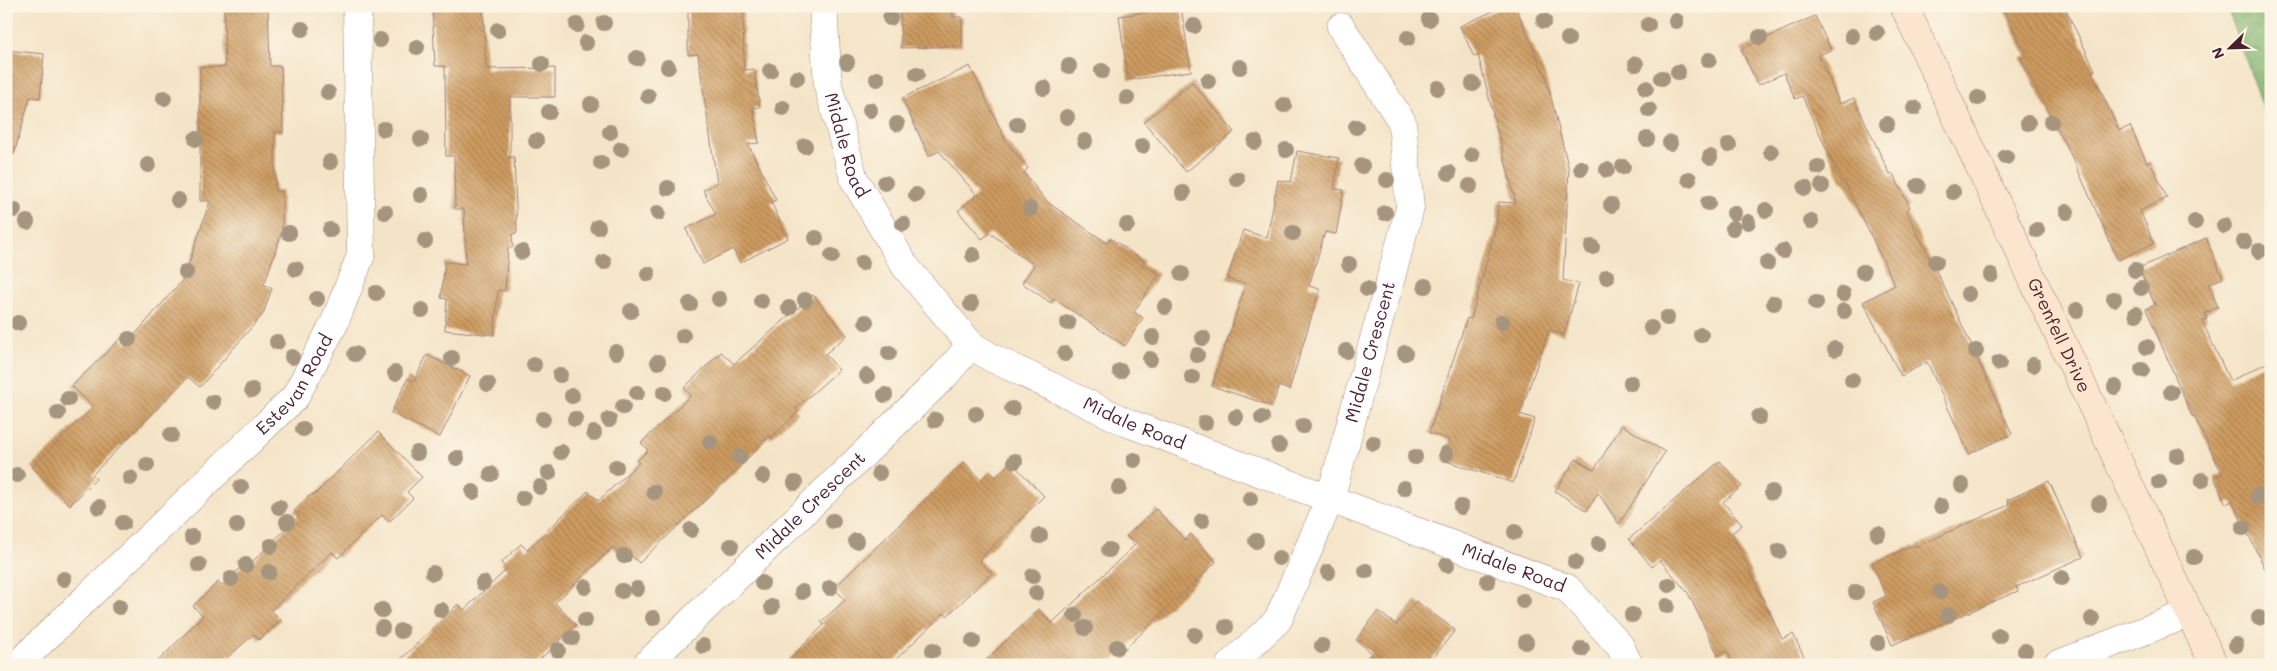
<svg xmlns="http://www.w3.org/2000/svg" width="2277" height="671" font-family="Mali,sans-serif">
  <style>
    .forest { fill: url(#forest-crowns); stroke: #66684c }
    .lines { fill: none; stroke-linecap: round; stroke-linejoin: round }
    .stream { stroke: #66c1e4; stroke-width: 10 }
    .building { fill: url(#building-back-hatch) }
    .street-casing { stroke: #9f8279; stroke-width: 29 }
    .secondary-casing { stroke: #9f8279; stroke-width: 29 }
    .street { stroke: #fff; stroke-width: 28 }
    .secondary { stroke: #fbe5cf; stroke-width: 28 }
    .tree { fill: #a5957f }
    .labels { text-anchor: middle; stroke-width: 5; stroke-linejoin: round; paint-order: stroke }
    .street-label { font-size: 18px; fill: #4a1f2b; stroke: #fcf5e5 }
  </style>
  <defs>
    <pattern id="forest-crowns" width="20" height="18" patternUnits="userSpaceOnUse" patternTransform="scale(1.25)"><rect width="20" height="18" fill="#81b26c"/><path d="M2 6a3 3 0 1 1 6 0M12 15a3 3 0 1 1 6 0" fill="none" stroke="#6c9059"/></pattern>
    <pattern id="building-back-hatch" width="6" height="6" patternUnits="userSpaceOnUse" patternTransform="scale(1.25)"><rect width="6" height="6" fill="#cd9b60"/><path d="M-1 5l2 2M0 0l6 6M5-1l2 2" fill="none" stroke="#a87e4f"/></pattern>
  </defs>
  <rect width="100%" height="100%" fill="#fcf5e5"/>
  <filter id="ink" filterUnits="userSpaceOnUse"><feTurbulence type="fractalNoise" baseFrequency=".02" numOctaves="2"/><feDisplacementMap in="SourceGraphic" scale="10" xChannelSelector="R" yChannelSelector="G"/><feConvolveMatrix kernelMatrix="1 2 1 2 8 2 1 2 1" color-interpolation-filters="sRGB"/></filter>
  <filter id="wash" filterUnits="userSpaceOnUse"><feTurbulence type="fractalNoise" baseFrequency=".0096" numOctaves="4" result="noise"/><feDisplacementMap in="SourceGraphic" scale="20" xChannelSelector="R" yChannelSelector="G"/><feGaussianBlur stdDeviation="1.12" result="paint"/><feColorMatrix in="noise" values="0 0 0 0 0 0 0 0 0 0 0 0 0 0 0 0 0 1.4 0 .05"/><feComposite in="paint" operator="in"/></filter>
  <g filter="url(#wash)">
    <rect width="100%" height="100%" fill="#f4e4c7"/>
    <path class="forest" d="M2227,6H2271V131Z"/>
    <g class="lines">
      <path class="stream" d="M2265,6L2271,20"/>
    </g>
    <g id="blocks">
      <path class="building" d="M224,6H268L270,66H281L283,132H275V191H282V231L264,285L272,288L263,314L200,387L188,377L92,475L96,479L70,505L32,467L93,407L72,386L121,338L127,344L184,278L210,201H200V67H225Z
        M432,6H483L486,69L555,68V97H510V157H514L517,233L512,234L513,247L508,248L505,291L498,290L494,335L445,330L447,299L441,298L445,262L466,264L464,209H455L454,156H446L445,66H435Z
        M688,6H743L744,70L754,69L760,107L753,108L759,143L748,144L776,200L771,202L788,238L740,263L733,249L703,264L686,229L716,214L703,190L717,183L698,54L688,55Z
        M900,6H952L953,17H962V46L901,48Z
        M1505,6H1515L1546,77L1569,170L1563,280L1579,284L1564,335L1549,330L1520,414L1535,419L1513,483L1443,460L1450,440L1429,433L1467,318L1471,319L1497,223L1498,202L1516,203L1478,55L1474,57L1460,26Z
        M2002,6H2064L2095,70L2092,71L2119,131L2130,126L2147,163L2150,161L2167,198L2140,211L2154,243L2118,260L2073,159L2021,59L2026,56Z
        M1181,7L1191,71L1128,80L1119,16Z
        M1815,16L1831,50L1818,55L1840,104L1854,98L1890,175L1893,174L1910,207L1906,210L1951,301L2012,434L1969,454L1927,362L1901,376L1863,302L1895,285L1844,181L1842,182L1802,96L1795,99L1784,73L1758,85L1741,49Z
        M6,50L44,54L40,98L30,97L14,154L6,153Z
        M970,66L1006,141L1028,168L1024,173L1047,202L1107,243L1110,238L1144,261L1142,264L1159,274L1134,312L1143,318L1125,346L1054,299L1051,303L1022,283L1034,265L990,233L982,239L958,211L977,195L939,151L929,156L902,98Z
        M1192,82L1234,132L1186,172L1144,122Z
        M1297,151L1339,158L1334,189L1344,190L1336,234L1325,232L1309,286L1320,289L1289,390L1279,386L1272,406L1212,386L1246,284L1227,279L1243,230L1267,238L1278,180L1291,182Z
        M2206,238L2223,278L2208,284L2218,307L2205,313L2207,319L2202,321L2230,381L2271,361V581L2232,501L2226,504L2214,477L2222,473L2194,416H2192L2146,309L2155,305L2139,268Z
        M813,295L847,335L825,354L839,370L795,409L798,412L771,438L769,436L734,473L639,563L624,548L619,553L613,547L555,603L576,625L547,653L533,665H395L458,604L464,610L507,569L501,563L521,544L527,550L588,491L598,501L639,463L637,461L648,450L641,443L691,395L684,388L721,352L734,364Z
        M427,355L470,376L440,437L391,413L408,378L414,381Z
        M1622,425L1665,452L1619,524L1598,493L1587,511L1555,491L1576,459L1594,470Z
        M378,432L422,477L407,492L413,498L389,522L382,515L338,558L332,552L271,610L281,620L259,640L254,634L219,665H154L203,616L193,606L218,582L221,586L249,560L251,563L299,516L294,511L312,494L314,495Z
        M1720,461L1742,486L1723,502L1742,525L1732,533L1782,639L1793,634L1808,665H1730L1733,663L1727,651L1718,655L1688,593L1660,560L1652,567L1629,539Z
        M964,462L981,480L990,471L996,477L1011,462L1044,496L979,560L992,573L947,616L944,613L890,665H783L824,625L821,622L845,600L834,588Z
        M2049,481L2083,557L2016,587L2018,591L1892,645L1873,602L1886,596L1872,563L1914,545L1915,547L2009,505L2007,500Z
        M1156,509L1185,540L1191,534L1216,562L1108,665H981L1039,609L1052,623L1135,545L1126,536Z
        M1416,601L1455,630L1428,665H1360L1372,653L1356,640L1378,611L1396,625Z"/>
    </g>
  </g>
  <g filter="url(#ink)">
    <use href="#blocks" fill-opacity="0" stroke="#9f8279" stroke-width="1"/>
    <g class="lines">
      <g class="street-casing">
        <g id="street">
          <path id="s1" d="M823,6L828,85L854,179L905,266L971,345L992,358L1128,423L1567,588L1620,646L1629,665"/>
          <path id="s2" d="M17,665L295,397L334,324L361,255L357,6"/>
          <path id="s3" d="M646,665L944,376L971,345"/>
          <path id="s4" d="M1230,665L1278,620L1330,499L1410,208L1402,122L1341,27"/>
          <path d="M2056,665L2190,613"/>
        </g>
      </g>
      <g class="secondary-casing">
        <g id="secondary">
          <path id="s5" d="M1904,6L2214,665"/>
        </g>
      </g>
      <use href="#street" class="street"/>
      <use href="#secondary" class="secondary"/>
    </g>
    <g class="tree">
      <circle cx="890" cy="18" r="8"/>
      <circle cx="1429" cy="19" r="8"/>
      <circle cx="1544" cy="21" r="8"/>
      <circle cx="1676" cy="21" r="8"/>
      <circle cx="604" cy="23" r="8"/>
      <circle cx="577" cy="25" r="8"/>
      <circle cx="1648" cy="25" r="8"/>
      <circle cx="1194" cy="26" r="8"/>
      <circle cx="302" cy="29" r="8"/>
      <circle cx="498" cy="30" r="8"/>
      <circle cx="1877" cy="33" r="8"/>
      <circle cx="1852" cy="36" r="8"/>
      <circle cx="1760" cy="37" r="8"/>
      <circle cx="1408" cy="38" r="8"/>
      <circle cx="1568" cy="39" r="8"/>
      <circle cx="380" cy="40" r="8"/>
      <circle cx="586" cy="43" r="8"/>
      <circle cx="417" cy="47" r="8"/>
      <circle cx="637" cy="58" r="8"/>
      <circle cx="1709" cy="60" r="8"/>
      <circle cx="847" cy="62" r="8"/>
      <circle cx="542" cy="64" r="8"/>
      <circle cx="1636" cy="64" r="8"/>
      <circle cx="1069" cy="66" r="8"/>
      <circle cx="668" cy="67" r="8"/>
      <circle cx="1240" cy="67" r="8"/>
      <circle cx="770" cy="71" r="8"/>
      <circle cx="1102" cy="71" r="8"/>
      <circle cx="1678" cy="72" r="8"/>
      <circle cx="917" cy="74" r="8"/>
      <circle cx="797" cy="78" r="8"/>
      <circle cx="1662" cy="78" r="8"/>
      <circle cx="877" cy="79" r="8"/>
      <circle cx="1208" cy="81" r="8"/>
      <circle cx="1473" cy="84" r="8"/>
      <circle cx="1044" cy="88" r="8"/>
      <circle cx="1438" cy="88" r="8"/>
      <circle cx="1646" cy="88" r="8"/>
      <circle cx="328" cy="93" r="8"/>
      <circle cx="648" cy="96" r="8"/>
      <circle cx="164" cy="98" r="8"/>
      <circle cx="1127" cy="98" r="8"/>
      <circle cx="1978" cy="98" r="8"/>
      <circle cx="591" cy="104" r="8"/>
      <circle cx="1284" cy="105" r="8"/>
      <circle cx="783" cy="108" r="8"/>
      <circle cx="1914" cy="108" r="8"/>
      <circle cx="870" cy="110" r="8"/>
      <circle cx="1649" cy="110" r="8"/>
      <circle cx="549" cy="112" r="8"/>
      <circle cx="1067" cy="117" r="8"/>
      <circle cx="2051" cy="122" r="8"/>
      <circle cx="2028" cy="123" r="8"/>
      <circle cx="897" cy="124" r="8"/>
      <circle cx="1017" cy="124" r="8"/>
      <circle cx="1887" cy="124" r="8"/>
      <circle cx="1356" cy="127" r="8"/>
      <circle cx="384" cy="129" r="8"/>
      <circle cx="610" cy="132" r="8"/>
      <circle cx="196" cy="139" r="8"/>
      <circle cx="421" cy="139" r="8"/>
      <circle cx="1647" cy="139" r="8"/>
      <circle cx="536" cy="141" r="8"/>
      <circle cx="1085" cy="141" r="8"/>
      <circle cx="1255" cy="142" r="8"/>
      <circle cx="1670" cy="143" r="8"/>
      <circle cx="1729" cy="145" r="8"/>
      <circle cx="805" cy="146" r="8"/>
      <circle cx="1142" cy="146" r="8"/>
      <circle cx="621" cy="149" r="8"/>
      <circle cx="1286" cy="150" r="8"/>
      <circle cx="1771" cy="152" r="8"/>
      <circle cx="1472" cy="155" r="8"/>
      <circle cx="1710" cy="157" r="8"/>
      <circle cx="2006" cy="157" r="8"/>
      <circle cx="330" cy="162" r="8"/>
      <circle cx="601" cy="163" r="8"/>
      <circle cx="148" cy="165" r="8"/>
      <circle cx="1362" cy="166" r="8"/>
      <circle cx="1623" cy="167" r="8"/>
      <circle cx="1818" cy="167" r="8"/>
      <circle cx="1581" cy="168" r="8"/>
      <circle cx="1607" cy="170" r="8"/>
      <circle cx="1449" cy="173" r="8"/>
      <circle cx="1237" cy="179" r="8"/>
      <circle cx="1689" cy="179" r="8"/>
      <circle cx="1387" cy="180" r="8"/>
      <circle cx="885" cy="183" r="8"/>
      <circle cx="1470" cy="186" r="8"/>
      <circle cx="1822" cy="186" r="8"/>
      <circle cx="1918" cy="186" r="8"/>
      <circle cx="668" cy="188" r="8"/>
      <circle cx="1805" cy="188" r="8"/>
      <circle cx="1953" cy="192" r="8"/>
      <circle cx="1183" cy="193" r="8"/>
      <circle cx="421" cy="195" r="8"/>
      <circle cx="916" cy="195" r="8"/>
      <circle cx="178" cy="200" r="8"/>
      <circle cx="1708" cy="203" r="8"/>
      <circle cx="1611" cy="205" r="8"/>
      <circle cx="1030" cy="209" r="8"/>
      <circle cx="14" cy="210" r="8"/>
      <circle cx="1766" cy="210" r="8"/>
      <circle cx="385" cy="212" r="8"/>
      <circle cx="2067" cy="212" r="8"/>
      <circle cx="658" cy="213" r="8"/>
      <circle cx="1385" cy="213" r="8"/>
      <circle cx="1734" cy="213" r="8"/>
      <circle cx="1811" cy="221" r="8"/>
      <circle cx="27" cy="222" r="8"/>
      <circle cx="1748" cy="222" r="8"/>
      <circle cx="2195" cy="222" r="8"/>
      <circle cx="903" cy="224" r="8"/>
      <circle cx="1127" cy="225" r="8"/>
      <circle cx="2224" cy="226" r="8"/>
      <circle cx="598" cy="227" r="8"/>
      <circle cx="1733" cy="228" r="8"/>
      <circle cx="330" cy="230" r="8"/>
      <circle cx="2037" cy="230" r="8"/>
      <circle cx="289" cy="233" r="8"/>
      <circle cx="1293" cy="233" r="8"/>
      <circle cx="816" cy="238" r="8"/>
      <circle cx="425" cy="241" r="8"/>
      <circle cx="2244" cy="242" r="8"/>
      <circle cx="1592" cy="247" r="8"/>
      <circle cx="1783" cy="251" r="8"/>
      <circle cx="2259" cy="251" r="8"/>
      <circle cx="522" cy="252" r="8"/>
      <circle cx="973" cy="255" r="8"/>
      <circle cx="832" cy="256" r="8"/>
      <circle cx="604" cy="262" r="8"/>
      <circle cx="1936" cy="262" r="8"/>
      <circle cx="862" cy="263" r="8"/>
      <circle cx="1767" cy="263" r="8"/>
      <circle cx="1349" cy="264" r="8"/>
      <circle cx="296" cy="269" r="8"/>
      <circle cx="2135" cy="270" r="8"/>
      <circle cx="186" cy="272" r="8"/>
      <circle cx="1863" cy="272" r="8"/>
      <circle cx="648" cy="274" r="8"/>
      <circle cx="1182" cy="274" r="8"/>
      <circle cx="1991" cy="275" r="8"/>
      <circle cx="1607" cy="277" r="8"/>
      <circle cx="1425" cy="286" r="8"/>
      <circle cx="2141" cy="288" r="8"/>
      <circle cx="1367" cy="289" r="8"/>
      <circle cx="376" cy="293" r="8"/>
      <circle cx="1843" cy="294" r="8"/>
      <circle cx="1968" cy="294" r="8"/>
      <circle cx="317" cy="299" r="8"/>
      <circle cx="719" cy="299" r="8"/>
      <circle cx="2114" cy="299" r="8"/>
      <circle cx="805" cy="300" r="8"/>
      <circle cx="761" cy="301" r="8"/>
      <circle cx="1774" cy="303" r="8"/>
      <circle cx="1816" cy="303" r="8"/>
      <circle cx="690" cy="304" r="8"/>
      <circle cx="971" cy="304" r="8"/>
      <circle cx="1165" cy="307" r="8"/>
      <circle cx="789" cy="308" r="8"/>
      <circle cx="422" cy="310" r="8"/>
      <circle cx="2077" cy="310" r="8"/>
      <circle cx="631" cy="311" r="8"/>
      <circle cx="1844" cy="311" r="8"/>
      <circle cx="2136" cy="314" r="8"/>
      <circle cx="1667" cy="318" r="8"/>
      <circle cx="866" cy="322" r="8"/>
      <circle cx="1502" cy="322" r="8"/>
      <circle cx="18" cy="323" r="8"/>
      <circle cx="1068" cy="323" r="8"/>
      <circle cx="1651" cy="328" r="8"/>
      <circle cx="1701" cy="335" r="8"/>
      <circle cx="683" cy="336" r="8"/>
      <circle cx="1153" cy="337" r="8"/>
      <circle cx="1203" cy="338" r="8"/>
      <circle cx="129" cy="339" r="8"/>
      <circle cx="277" cy="342" r="8"/>
      <circle cx="2147" cy="347" r="8"/>
      <circle cx="1835" cy="349" r="8"/>
      <circle cx="1346" cy="351" r="8"/>
      <circle cx="1976" cy="351" r="8"/>
      <circle cx="616" cy="352" r="8"/>
      <circle cx="889" cy="353" r="8"/>
      <circle cx="1405" cy="353" r="8"/>
      <circle cx="355" cy="354" r="8"/>
      <circle cx="1065" cy="354" r="8"/>
      <circle cx="1197" cy="355" r="8"/>
      <circle cx="292" cy="357" r="8"/>
      <circle cx="452" cy="358" r="8"/>
      <circle cx="1150" cy="359" r="8"/>
      <circle cx="658" cy="362" r="8"/>
      <circle cx="1999" cy="363" r="8"/>
      <circle cx="534" cy="365" r="8"/>
      <circle cx="2033" cy="365" r="8"/>
      <circle cx="2142" cy="370" r="8"/>
      <circle cx="1120" cy="371" r="8"/>
      <circle cx="395" cy="373" r="8"/>
      <circle cx="560" cy="375" r="8"/>
      <circle cx="867" cy="376" r="8"/>
      <circle cx="1192" cy="377" r="8"/>
      <circle cx="1852" cy="380" r="8"/>
      <circle cx="1631" cy="383" r="8"/>
      <circle cx="488" cy="384" r="8"/>
      <circle cx="2115" cy="387" r="8"/>
      <circle cx="252" cy="390" r="8"/>
      <circle cx="2171" cy="392" r="8"/>
      <circle cx="637" cy="393" r="8"/>
      <circle cx="664" cy="393" r="8"/>
      <circle cx="885" cy="395" r="8"/>
      <circle cx="572" cy="396" r="8"/>
      <circle cx="68" cy="399" r="8"/>
      <circle cx="213" cy="402" r="8"/>
      <circle cx="623" cy="407" r="8"/>
      <circle cx="1012" cy="409" r="8"/>
      <circle cx="58" cy="413" r="8"/>
      <circle cx="976" cy="414" r="8"/>
      <circle cx="1236" cy="417" r="8"/>
      <circle cx="1759" cy="417" r="8"/>
      <circle cx="1262" cy="418" r="8"/>
      <circle cx="543" cy="419" r="8"/>
      <circle cx="575" cy="419" r="8"/>
      <circle cx="609" cy="420" r="8"/>
      <circle cx="935" cy="420" r="8"/>
      <circle cx="1205" cy="423" r="8"/>
      <circle cx="1303" cy="426" r="8"/>
      <circle cx="303" cy="429" r="8"/>
      <circle cx="594" cy="433" r="8"/>
      <circle cx="171" cy="435" r="8"/>
      <circle cx="710" cy="442" r="8"/>
      <circle cx="1373" cy="443" r="8"/>
      <circle cx="1279" cy="446" r="8"/>
      <circle cx="561" cy="452" r="8"/>
      <circle cx="417" cy="453" r="8"/>
      <circle cx="1446" cy="454" r="8"/>
      <circle cx="2177" cy="456" r="8"/>
      <circle cx="740" cy="457" r="8"/>
      <circle cx="1415" cy="457" r="8"/>
      <circle cx="457" cy="458" r="8"/>
      <circle cx="1134" cy="460" r="8"/>
      <circle cx="1015" cy="461" r="8"/>
      <circle cx="147" cy="465" r="8"/>
      <circle cx="616" cy="467" r="8"/>
      <circle cx="549" cy="473" r="8"/>
      <circle cx="879" cy="473" r="8"/>
      <circle cx="491" cy="474" r="8"/>
      <circle cx="17" cy="475" r="8"/>
      <circle cx="763" cy="476" r="8"/>
      <circle cx="130" cy="478" r="8"/>
      <circle cx="2202" cy="480" r="8"/>
      <circle cx="2159" cy="482" r="8"/>
      <circle cx="795" cy="483" r="8"/>
      <circle cx="1962" cy="485" r="8"/>
      <circle cx="241" cy="487" r="8"/>
      <circle cx="540" cy="487" r="8"/>
      <circle cx="1119" cy="488" r="8"/>
      <circle cx="1404" cy="488" r="8"/>
      <circle cx="473" cy="492" r="8"/>
      <circle cx="654" cy="492" r="8"/>
      <circle cx="1772" cy="492" r="8"/>
      <circle cx="2258" cy="496" r="8"/>
      <circle cx="523" cy="498" r="8"/>
      <circle cx="1250" cy="499" r="8"/>
      <circle cx="2099" cy="504" r="8"/>
      <circle cx="1941" cy="506" r="8"/>
      <circle cx="99" cy="507" r="8"/>
      <circle cx="279" cy="507" r="8"/>
      <circle cx="1461" cy="507" r="8"/>
      <circle cx="833" cy="521" r="8"/>
      <circle cx="1202" cy="521" r="8"/>
      <circle cx="287" cy="522" r="8"/>
      <circle cx="123" cy="523" r="8"/>
      <circle cx="237" cy="525" r="8"/>
      <circle cx="2243" cy="528" r="8"/>
      <circle cx="691" cy="530" r="8"/>
      <circle cx="1515" cy="532" r="8"/>
      <circle cx="1878" cy="534" r="8"/>
      <circle cx="1040" cy="536" r="8"/>
      <circle cx="192" cy="537" r="8"/>
      <circle cx="856" cy="541" r="8"/>
      <circle cx="1256" cy="541" r="8"/>
      <circle cx="1599" cy="544" r="8"/>
      <circle cx="271" cy="546" r="8"/>
      <circle cx="731" cy="546" r="8"/>
      <circle cx="1109" cy="550" r="8"/>
      <circle cx="1779" cy="551" r="8"/>
      <circle cx="624" cy="556" r="8"/>
      <circle cx="2194" cy="557" r="8"/>
      <circle cx="1279" cy="558" r="8"/>
      <circle cx="1575" cy="562" r="8"/>
      <circle cx="199" cy="565" r="8"/>
      <circle cx="246" cy="565" r="8"/>
      <circle cx="1447" cy="565" r="8"/>
      <circle cx="1366" cy="571" r="8"/>
      <circle cx="269" cy="572" r="8"/>
      <circle cx="1328" cy="572" r="8"/>
      <circle cx="433" cy="573" r="8"/>
      <circle cx="1033" cy="576" r="8"/>
      <circle cx="2062" cy="578" r="8"/>
      <circle cx="64" cy="579" r="8"/>
      <circle cx="231" cy="579" r="8"/>
      <circle cx="1488" cy="581" r="8"/>
      <circle cx="483" cy="583" r="8"/>
      <circle cx="762" cy="583" r="8"/>
      <circle cx="1669" cy="585" r="8"/>
      <circle cx="585" cy="587" r="8"/>
      <circle cx="830" cy="588" r="8"/>
      <circle cx="637" cy="589" r="8"/>
      <circle cx="622" cy="591" r="8"/>
      <circle cx="802" cy="592" r="8"/>
      <circle cx="1856" cy="592" r="8"/>
      <circle cx="1940" cy="592" r="8"/>
      <circle cx="1036" cy="593" r="8"/>
      <circle cx="1523" cy="601" r="8"/>
      <circle cx="1667" cy="606" r="8"/>
      <circle cx="119" cy="607" r="8"/>
      <circle cx="772" cy="607" r="8"/>
      <circle cx="382" cy="610" r="8"/>
      <circle cx="441" cy="610" r="8"/>
      <circle cx="1075" cy="615" r="8"/>
      <circle cx="1632" cy="615" r="8"/>
      <circle cx="1948" cy="615" r="8"/>
      <circle cx="653" cy="618" r="8"/>
      <circle cx="2259" cy="618" r="8"/>
      <circle cx="2092" cy="619" r="8"/>
      <circle cx="585" cy="620" r="8"/>
      <circle cx="1226" cy="627" r="8"/>
      <circle cx="382" cy="628" r="8"/>
      <circle cx="1085" cy="628" r="8"/>
      <circle cx="401" cy="631" r="8"/>
      <circle cx="1195" cy="635" r="8"/>
      <circle cx="1999" cy="636" r="8"/>
      <circle cx="572" cy="638" r="8"/>
      <circle cx="973" cy="641" r="8"/>
      <circle cx="1526" cy="642" r="8"/>
      <circle cx="1878" cy="643" r="8"/>
      <circle cx="2236" cy="645" r="8"/>
      <circle cx="703" cy="646" r="8"/>
      <circle cx="1322" cy="646" r="8"/>
      <circle cx="1117" cy="647" r="8"/>
      <circle cx="1582" cy="649" r="8"/>
      <circle cx="558" cy="650" r="8"/>
      <circle cx="933" cy="650" r="8"/>
      <circle cx="2025" cy="651" r="8"/>
    </g>
  </g>
  <g class="labels">
    <g class="street-label">
      <text dy="6" stroke="none"><textPath href="#s1" startOffset="142">Midale Road</textPath></text>
      <text dy="6" stroke="none"><textPath href="#s5" startOffset="364">Grenfell Drive</textPath></text>
      <text dy="6" stroke="none"><textPath href="#s4" startOffset="350">Midale Crescent</textPath></text>
      <text dy="6" stroke="none"><textPath href="#s2" startOffset="396">Estevan Road</textPath></text>
      <text dy="6" stroke="none"><textPath href="#s1" startOffset="562">Midale Road</textPath></text>
      <text dy="6" stroke="none"><textPath href="#s3" startOffset="229">Midale Crescent</textPath></text>
      <text dy="6" stroke="none"><textPath href="#s1" startOffset="968">Midale Road</textPath></text>
    </g>
  </g>
  <rect width="2277" height="671" fill="none" stroke="#fcf5e5" stroke-width="25"/>
  <g transform="translate(2230 48) rotate(247)" stroke="#fcf5e5" stroke-width="4" paint-order="stroke">
  <path d="M0-4L9 19L0 12L-9 19Z" fill="#4a1f2b"/>
  <text y="-8" font-size="14" font-weight="bold" text-anchor="middle" fill="#4a1f2b">N</text>
  </g>
</svg>
